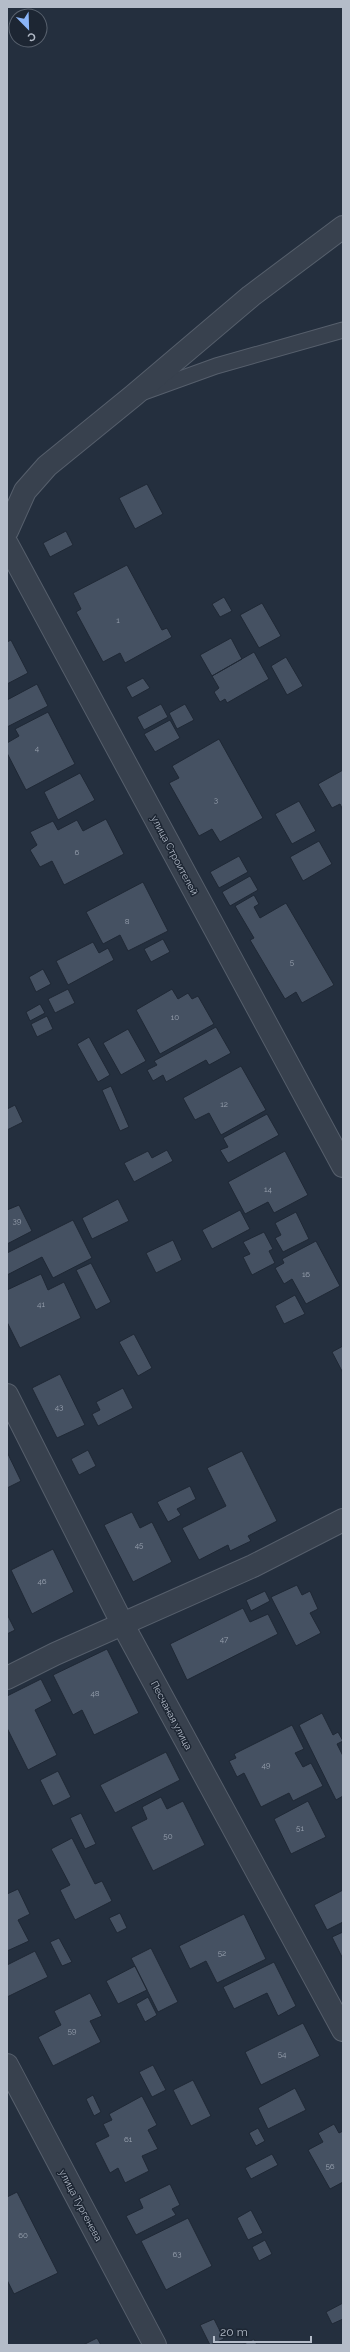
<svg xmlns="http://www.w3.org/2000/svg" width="350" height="2352" font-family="Raleway,sans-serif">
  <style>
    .building { fill: #455162; stroke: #1f2835 }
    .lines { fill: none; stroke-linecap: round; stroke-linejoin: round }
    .service-casing { stroke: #565f6c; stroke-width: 17 }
    .minor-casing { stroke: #565f6c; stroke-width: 24 }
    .service { stroke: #38414e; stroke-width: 15 }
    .minor { stroke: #38414e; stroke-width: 22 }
    .labels { text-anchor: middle; stroke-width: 3; stroke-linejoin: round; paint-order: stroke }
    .number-label { font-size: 8px; fill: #98a1af }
    .street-label { font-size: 10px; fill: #b4bcc9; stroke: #1d2633 }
  </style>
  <rect width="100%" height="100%" fill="#242f3e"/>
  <path class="building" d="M147,484L163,514L135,529L119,498Z
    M66,531L73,545L50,557L43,543Z
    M127,565L162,630L167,628L172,637L125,663L120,653L103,662L76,612L81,609L73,593Z
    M224,597L232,611L220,617L212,604Z
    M262,603L281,636L259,648L240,615Z
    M231,638L242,659L212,676L200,655Z
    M11,640L28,673L7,684V642Z
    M254,652L269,679L227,703L225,699L220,702L214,692L219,688L212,676Z
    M286,657L303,686L287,695L271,666Z
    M143,678L150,688L132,698L126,687Z
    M37,684L48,706L7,727V700Z
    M161,704L168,717L144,730L137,717Z
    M185,704L194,720L177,729L169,713Z
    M48,712L75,764L26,790L7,753V743L19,736L15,729Z
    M170,720L180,738L155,752L144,734Z
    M219,739L263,818L220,842L212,829L199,836L169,783L179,778L172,766Z
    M343,770V810L340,804L332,808L318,784Z
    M80,773L95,800L58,820L44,792Z
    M299,801L316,831L292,844L275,814Z
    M106,819L124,854L64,885L52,861L40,867L30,850L37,845L30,832L53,821L58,830L77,820L83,831Z
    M319,841L332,864L303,881L290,857Z
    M239,856L248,872L219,888L210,872Z
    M250,876L258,890L230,906L222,892Z
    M143,882L168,931L128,951L120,935L103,944L86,912Z
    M254,895L259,904L254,907L260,918L286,903L334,985L302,1003L296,992L285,999L250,940L254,938L235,906Z
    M163,939L170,952L151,962L144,949Z
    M93,942L99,953L108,948L114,960L68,985L56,961Z
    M43,969L51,984L36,992L29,977Z
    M68,989L75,1003L55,1013L48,999Z
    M172,989L178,999L188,993L192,999L198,996L214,1024L160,1054L136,1010Z
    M40,1004L45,1013L30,1021L26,1012Z
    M47,1016L53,1029L37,1037L31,1024Z
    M216,1027L231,1053L209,1065L206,1060L166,1082L163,1075L153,1081L147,1070L157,1065L154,1061Z
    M128,1029L146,1061L121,1075L103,1043Z
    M89,1037L110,1075L98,1082L77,1044Z
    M241,1066L266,1110L221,1135L209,1113L195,1120L183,1098Z
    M111,1086L129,1127L120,1131L102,1090Z
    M15,1105L23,1122L7,1130V1109Z
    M267,1114L279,1135L228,1163L220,1150L228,1147L223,1138Z
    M167,1150L173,1161L134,1182L124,1163L148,1151L152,1158Z
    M285,1151L308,1195L274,1213L268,1202L245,1214L228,1182Z
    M118,1199L129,1221L92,1239L82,1218Z
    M19,1205L32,1231L7,1244V1210Z
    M240,1210L250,1229L212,1249L202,1230Z
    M296,1212L309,1239L283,1252L275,1238L281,1235L275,1223Z
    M73,1220L92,1258L53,1278L42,1257L7,1275V1253Z
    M264,1232L273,1249L269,1251L275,1263L252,1275L243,1257L250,1254L243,1242Z
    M173,1240L182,1260L156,1273L146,1253Z
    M316,1241L340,1286L306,1304L292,1279L284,1284L275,1268L284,1263L282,1259Z
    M91,1263L111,1302L96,1310L76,1270Z
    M41,1274L48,1290L64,1282L81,1318L20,1348L7,1322V1290Z
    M295,1295L305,1314L284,1324L275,1306Z
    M134,1334L152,1368L138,1376L119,1342Z
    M343,1346V1373L332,1352Z
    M60,1374L85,1425L57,1438L32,1388Z
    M123,1388L133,1408L98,1426L92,1414L100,1410L96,1402Z
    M88,1450L96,1466L79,1475L71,1459Z
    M242,1451L277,1521L248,1536L251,1541L230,1551L228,1545L199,1560L182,1528L226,1506L207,1468Z
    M7,1452L21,1481L7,1488Z
    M190,1486L196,1499L177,1509L181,1515L168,1522L157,1502Z
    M132,1512L140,1528L152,1522L172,1562L133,1582L104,1525Z
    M53,1549L74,1592L32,1614L11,1570Z
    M297,1585L302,1595L310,1591L318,1609L310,1613L321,1633L296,1646L271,1597Z
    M265,1591L270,1601L251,1611L246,1600Z
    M243,1608L250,1622L268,1614L278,1634L187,1680L170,1644Z
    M7,1614L15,1630L7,1634Z
    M107,1649L139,1713L94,1735L82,1710L73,1715L53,1675Z
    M41,1679L52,1701L35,1710L57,1755L28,1770L7,1728V1696Z
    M322,1713L333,1735L338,1732L343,1741L337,1744L343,1756V1796L336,1800L299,1725Z
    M292,1725L304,1749L295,1753L303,1767L311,1763L323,1786L293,1801L289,1793L261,1807L244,1773L237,1777L229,1761L236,1758L234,1754Z
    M166,1752L180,1780L115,1813L100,1785Z
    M58,1771L71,1797L53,1806L40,1780Z
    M161,1797L167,1809L183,1801L205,1845L153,1871L131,1827L147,1819L142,1807Z
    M308,1801L326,1837L291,1854L274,1819Z
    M81,1813L96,1844L85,1849L70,1818Z
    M72,1838L95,1884L102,1881L112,1901L75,1920L60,1890L70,1885L51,1849Z
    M18,1889L30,1914L18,1920L29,1941L7,1951V1894Z
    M343,1890V1922L327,1930L314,1905Z
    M120,1913L127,1928L117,1933L109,1918Z
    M244,1914L266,1959L217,1983L206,1961L190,1969L179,1946Z
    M343,1932V1959L332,1937Z
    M59,1938L72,1962L62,1966L50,1942Z
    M151,1948L178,2002L158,2012L131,1958Z
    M35,1951L48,1977L7,1997V1965Z
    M274,1962L296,2006L278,2016L267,1993L234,2009L223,1987Z
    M135,1966L147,1990L118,2004L106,1981Z
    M90,1993L102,2016L90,2021L101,2042L53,2066L38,2037L61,2025L54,2011Z
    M148,1997L157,2015L145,2022L136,2004Z
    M303,2023L320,2056L261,2085L245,2052Z
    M153,2065L166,2090L152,2097L139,2072Z
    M193,2080L211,2116L191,2126L173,2090Z
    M295,2088L306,2110L268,2129L258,2108Z
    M93,2095L101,2112L94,2116L86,2099Z
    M142,2096L157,2125L148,2130L158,2149L142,2156L149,2171L125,2183L118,2168L110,2173L95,2143L109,2136L103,2124L112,2120L109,2114Z
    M334,2124L339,2133L343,2131V2182L330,2189L308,2150L323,2142L318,2133Z
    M258,2128L265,2141L256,2146L249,2133Z
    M272,2154L278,2165L251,2179L245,2168Z
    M170,2184L180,2205L172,2209L176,2215L136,2235L126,2216L143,2208L139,2199Z
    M17,2192L58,2273L14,2294L7,2280V2197Z
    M251,2210L263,2233L248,2240L237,2218Z
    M188,2218L212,2266L166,2290L141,2241Z
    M265,2240L272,2254L259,2261L252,2247Z
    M343,2303V2319L332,2324L326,2312Z
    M214,2319L224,2339L210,2345L200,2325Z
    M97,2338L101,2345H83Z
    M254,2339L257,2345H242Z"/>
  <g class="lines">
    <g class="service-casing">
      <path id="service" d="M144,392L216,366L343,330"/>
    </g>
    <g class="minor-casing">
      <path id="minor" d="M7,531L25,491L47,466L133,396L251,296L343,227
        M7,544L343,1166
        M7,1395L123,1625L343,2030
        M7,1678L55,1654L253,1566L343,1520
        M7,2065L155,2345"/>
    </g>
    <use href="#service" class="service"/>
    <use href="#minor" class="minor"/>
  </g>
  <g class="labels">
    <g class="number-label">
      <text x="118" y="623">1</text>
      <text x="37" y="751">4</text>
      <text x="216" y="803">3</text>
      <text x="77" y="855">6</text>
      <text x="127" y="924">8</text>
      <text x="292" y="965">5</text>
      <text x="175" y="1020">10</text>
      <text x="224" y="1107">12</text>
      <text x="268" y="1192">14</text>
      <text x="17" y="1224">39</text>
      <text x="306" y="1277">16</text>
      <text x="41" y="1307">41</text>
      <text x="59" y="1410">43</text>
      <text x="139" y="1548">45</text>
      <text x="42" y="1584">46</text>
      <text x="224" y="1642">47</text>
      <text x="95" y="1696">48</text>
      <text x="266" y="1768">49</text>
      <text x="300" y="1831">51</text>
      <text x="168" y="1839">50</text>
      <text x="222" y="1956">52</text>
      <text x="72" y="2034">59</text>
      <text x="282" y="2057">54</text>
      <text x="128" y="2142">61</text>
      <text x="330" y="2169">56</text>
      <text x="23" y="2238">60</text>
      <text x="177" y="2257">63</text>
    </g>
    <g class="street-label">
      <text transform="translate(175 855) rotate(62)" y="4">улица Строителей</text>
      <text transform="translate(172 1715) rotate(62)" y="4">Песчаная улица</text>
      <text transform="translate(81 2205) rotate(62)" y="4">улица Тургенева</text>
    </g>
  </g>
  <rect width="350" height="2352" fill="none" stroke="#b4bcc9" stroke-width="16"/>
  <g transform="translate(28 28) rotate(157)"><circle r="19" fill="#1d2633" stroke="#59626f"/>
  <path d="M0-3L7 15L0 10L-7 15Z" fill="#8ab4f8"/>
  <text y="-6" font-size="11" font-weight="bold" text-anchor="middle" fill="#b4bcc9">С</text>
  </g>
  <path d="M214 2336v6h97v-6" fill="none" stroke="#b4bcc9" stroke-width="2"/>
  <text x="220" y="2336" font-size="12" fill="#b4bcc9" stroke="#1d2633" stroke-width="3" paint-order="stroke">20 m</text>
</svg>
